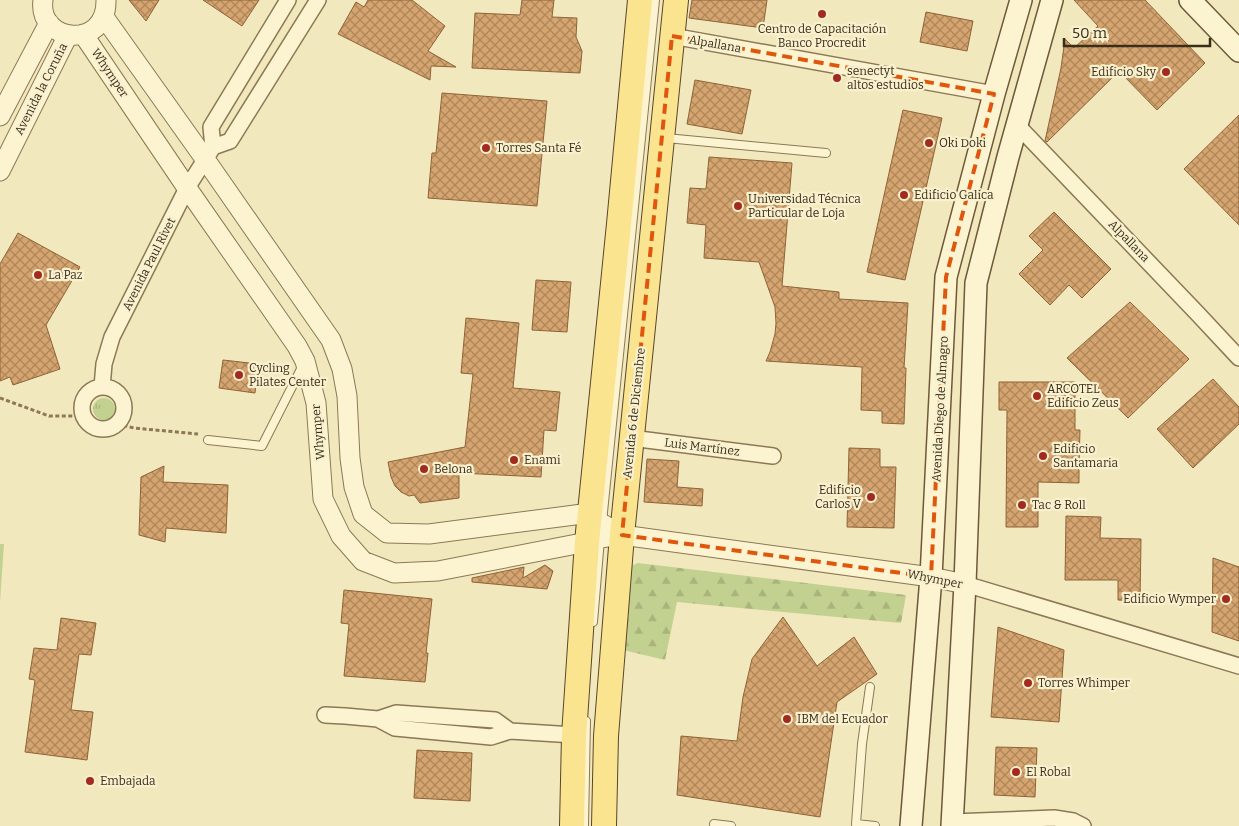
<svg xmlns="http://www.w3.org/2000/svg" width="1239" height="826" font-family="Bitter,serif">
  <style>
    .forest { fill: url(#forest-firs) }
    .park { fill: url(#park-tufts) }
    .pitch { fill: #c3d190 }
    .building { fill: url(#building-cross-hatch); stroke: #8e6338 }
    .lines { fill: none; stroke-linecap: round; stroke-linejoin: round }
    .service-casing { stroke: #8c7854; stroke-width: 10 }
    .minor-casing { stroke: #8c7854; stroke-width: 18 }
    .tertiary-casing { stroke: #8c7854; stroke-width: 21 }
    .secondary-casing { stroke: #6e5838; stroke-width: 24 }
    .primary-casing { stroke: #594529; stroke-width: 26 }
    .path { stroke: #8c7854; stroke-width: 3; stroke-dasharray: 4 2.5; stroke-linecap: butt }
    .service { stroke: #fcf4d1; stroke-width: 8 }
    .minor { stroke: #fcf4d1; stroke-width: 15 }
    .tertiary { stroke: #fcf4d1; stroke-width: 19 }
    .secondary { stroke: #fcf4d1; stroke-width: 21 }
    .primary { stroke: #fae490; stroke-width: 24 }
    .marked { fill: none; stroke: #df570d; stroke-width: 4; stroke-dasharray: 10 6; stroke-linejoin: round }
    .poi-dot { fill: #a22a1e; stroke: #f9f1ce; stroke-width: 2 }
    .labels { text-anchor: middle; stroke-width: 4.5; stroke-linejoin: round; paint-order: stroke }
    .poi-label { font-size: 12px; fill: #3a2d1b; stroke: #f9f1ce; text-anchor: start }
    .street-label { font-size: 12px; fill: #3a2d1b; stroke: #f9f1ce }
  </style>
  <defs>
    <pattern id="forest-firs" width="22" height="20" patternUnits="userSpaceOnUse" patternTransform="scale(1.25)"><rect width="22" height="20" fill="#c3d190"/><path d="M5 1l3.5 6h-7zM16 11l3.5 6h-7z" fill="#a8b47c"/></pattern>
    <pattern id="park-tufts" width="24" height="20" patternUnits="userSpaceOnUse" patternTransform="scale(1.25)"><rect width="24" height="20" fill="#c3d190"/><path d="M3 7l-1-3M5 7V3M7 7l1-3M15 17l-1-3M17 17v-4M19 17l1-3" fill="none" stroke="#a8b47c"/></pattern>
    <pattern id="building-cross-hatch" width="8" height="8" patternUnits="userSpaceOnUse" patternTransform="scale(1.25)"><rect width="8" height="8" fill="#d5a46f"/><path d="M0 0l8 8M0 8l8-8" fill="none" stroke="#ae865a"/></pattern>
  </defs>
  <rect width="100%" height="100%" fill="#f2e8bd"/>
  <path class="forest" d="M638,563L906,595L901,623L677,602L665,660L623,650L626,568Z"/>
  <path class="park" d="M93 409a11 11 0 1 1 22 0a11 11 0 1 1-22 0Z"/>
  <path class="pitch" d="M0,544H4L0,602Z"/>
  <path class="building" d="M129,0H159L146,21Z
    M203,0H259L242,26Z
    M368,0H412L445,26L428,51L456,67L431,66L430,80L338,34L356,2L364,7Z
    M522,0H554L552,17L577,18L576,37L582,51L580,73L472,68L475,13L520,15Z
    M692,0H767L763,28L689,18Z
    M1074,0H1145L1205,63L1157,110L1119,71L1047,142L1045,141L1061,68L1065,39L1074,48L1098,26Z
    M926,12L973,21L967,51L920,42Z
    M695,80L751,90L742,134L687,124Z
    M442,93L547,101L537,206L428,198L432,153H436Z
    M903,110L942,118L905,280L867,272Z
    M1239,115V225L1184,169Z
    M709,157L792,163L782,286L839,292V299L908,303L904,368H906L904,424L882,423V411L861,410L862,367L766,361L770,352L775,334L776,323L775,307L759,262L704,258L706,225L687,223L690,188L706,189Z
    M1054,212L1111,269L1082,298L1069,285L1050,305L1019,274L1043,250L1029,236Z
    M18,233L80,267L46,325L60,369L13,385L10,377L0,381V264Z
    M536,280L571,282L567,332L532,330Z
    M1130,302L1189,359L1128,418L1067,358Z
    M466,318L519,323L513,388L560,392L556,431L544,430L541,477L459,473V498L420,503L414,495L409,496L401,492L395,486L391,477L388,462L465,447L473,374L461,373Z
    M223,360L258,364L255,393L219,388Z
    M1213,379L1239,407V424L1193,468L1157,429Z
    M999,382H1075V430H1080L1079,464L1076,467L1079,470V483L1038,482V527H1006L1007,410H999Z
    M849,448L880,449V467H896L894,528L847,527Z
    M647,459L679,461L677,487L703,489L702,506L644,502Z
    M164,466L163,482L228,485L226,533L166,528L165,542L139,535L141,477Z
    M1066,516L1101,517L1100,538L1141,539L1140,601L1118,600V580H1065Z
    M1213,558L1239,567V641L1212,632Z
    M545,565L553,571L547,589L472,582V578L524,567L523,578Z
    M344,590L432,599L426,653H428L425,682L344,676L349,624L341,623Z
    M783,617L817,666L854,637L877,674L837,702L820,817L677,795L681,736L737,741L743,697L752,659Z
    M61,618L96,623L91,655L79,654L71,710L93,712L87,760L25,752L35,680L29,679L34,648L57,650Z
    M998,627L1064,650L1059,722L991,717Z
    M996,747L1037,748L1035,797L994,795Z
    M417,750L472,753L470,801L414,798Z"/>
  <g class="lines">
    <g class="service-casing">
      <path id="service" d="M666,138L826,153
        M208,440L262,446L303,365
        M602,522L655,0
        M593,622L600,539
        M870,687L862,744L856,824L875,826
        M714,824L731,826
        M584,826L586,721"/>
    </g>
    <g class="minor-casing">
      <path id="minor" d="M672,36L994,94
        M1017,125L1197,313L1239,358
        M213,147L211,127L288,0
        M82 408a21 21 0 1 1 42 0a21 21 0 1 1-42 0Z
        M102,387L104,364L112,337L187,188L213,147L230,141L318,0
        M631,438L773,456
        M965,584L1239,666
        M325,715L345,716L378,719L396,713L495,720L510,731
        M378,719L395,728L491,737L510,731L574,735
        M952,822L1054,818L1073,821L1083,826"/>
    </g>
    <g class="tertiary-casing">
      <path id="tertiary" d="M43,0C37,43 107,51 106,0
        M104,17L205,159L331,340L342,369L347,396L350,458L354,487L363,514L387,533L429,534L590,513L601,523L622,535
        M83,34L187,188L297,346L305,361L316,403L323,499L341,536L363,561L394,573L438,571L587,542L600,538L622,535L931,577L965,584
        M0,116L49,23
        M0,171L68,35"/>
    </g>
    <g class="secondary-casing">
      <path id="secondary" d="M1190,0L1239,51
        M911,826L931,577L946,277L994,94L1021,0
        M952,826L965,584L976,283L1008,157L1052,0"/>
    </g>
    <g class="primary-casing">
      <path id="primary" d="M572,826L574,735L587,542L619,224L640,0
        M604,826L606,736L622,535L676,0"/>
    </g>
    <path class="path" d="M0,398L49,416H84
      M117,424L134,428L198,434"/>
    <use href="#service" class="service"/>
    <use href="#minor" class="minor"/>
    <use href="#tertiary" class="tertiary"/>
    <use href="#secondary" class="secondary"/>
    <use href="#primary" class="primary"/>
  </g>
  <path class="marked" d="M672,36L994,94L946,277L931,577L622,535Z"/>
  <g class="poi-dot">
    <circle cx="822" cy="14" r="5"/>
    <circle cx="1166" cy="72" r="5"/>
    <circle cx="837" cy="78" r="5"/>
    <circle cx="929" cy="143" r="5"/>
    <circle cx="486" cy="148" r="5"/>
    <circle cx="904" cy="195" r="5"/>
    <circle cx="738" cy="206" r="5"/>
    <circle cx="38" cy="275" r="5"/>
    <circle cx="239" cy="375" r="5"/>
    <circle cx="1037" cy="396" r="5"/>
    <circle cx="1043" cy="456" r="5"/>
    <circle cx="514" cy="460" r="5"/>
    <circle cx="424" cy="469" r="5"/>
    <circle cx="871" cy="497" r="5"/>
    <circle cx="1022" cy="505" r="5"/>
    <circle cx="1226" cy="599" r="5"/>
    <circle cx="1028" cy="683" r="5"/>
    <circle cx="787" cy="719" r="5"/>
    <circle cx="1016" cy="772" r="5"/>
    <circle cx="90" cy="781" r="5"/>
  </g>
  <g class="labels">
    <g class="poi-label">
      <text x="822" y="33" text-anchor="middle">Centro de Capacitación<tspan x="822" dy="14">Banco Procredit</tspan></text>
      <text x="847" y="75">senectyt<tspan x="847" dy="14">altos estudios</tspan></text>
      <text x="1156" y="76" text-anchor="end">Edificio Sky</text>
      <text x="939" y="147">Oki Doki</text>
      <text x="496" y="152">Torres Santa Fé</text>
      <text x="914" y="199">Edificio Galica</text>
      <text x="748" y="203">Universidad Técnica<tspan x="748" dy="14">Particular de Loja</tspan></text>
      <text x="48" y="279">La Paz</text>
      <text x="249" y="372">Cycling<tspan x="249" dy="14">Pilates Center</tspan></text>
      <text x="1047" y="393">ARCOTEL<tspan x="1047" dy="14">Edificio Zeus</tspan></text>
      <text x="1053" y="453">Edificio<tspan x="1053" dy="14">Santamaria</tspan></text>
      <text x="524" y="464">Enami</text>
      <text x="434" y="473">Belona</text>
      <text x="861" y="494" text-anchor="end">Edificio<tspan x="861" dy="14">Carlos V</tspan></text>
      <text x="1032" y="509">Tac &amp; Roll</text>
      <text x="1216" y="603" text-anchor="end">Edificio Wymper</text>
      <text x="1038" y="687">Torres Whimper</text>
      <text x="797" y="723">IBM del Ecuador</text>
      <text x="1026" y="776">El Robal</text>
      <text x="100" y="785">Embajada</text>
    </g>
    <g class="street-label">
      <text transform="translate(715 44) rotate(10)" y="4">Alpallana</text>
      <text transform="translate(110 73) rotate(56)" y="4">Whymper</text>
      <text transform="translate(41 89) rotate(-63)" y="4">Avenida la Coruña</text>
      <text transform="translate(1129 241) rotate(46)" y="4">Alpallana</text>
      <text transform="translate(149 264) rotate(-63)" y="4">Avenida Paul Rivet</text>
      <text transform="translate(940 409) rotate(-87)" y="4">Avenida Diego de Almagro</text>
      <text transform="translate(634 413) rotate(-84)" y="4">Avenida 6 de Diciembre</text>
      <text transform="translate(318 432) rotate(-95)" y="4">Whymper</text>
      <text transform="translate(702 447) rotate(7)" y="4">Luis Martínez</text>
      <text transform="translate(935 579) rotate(11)" y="4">Whymper</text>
    </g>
  </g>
  <path d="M1064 38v8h146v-8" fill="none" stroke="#3a2d1b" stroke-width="2.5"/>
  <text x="1072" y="38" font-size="15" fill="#3a2d1b" stroke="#f9f1ce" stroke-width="4" paint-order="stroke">50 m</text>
</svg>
